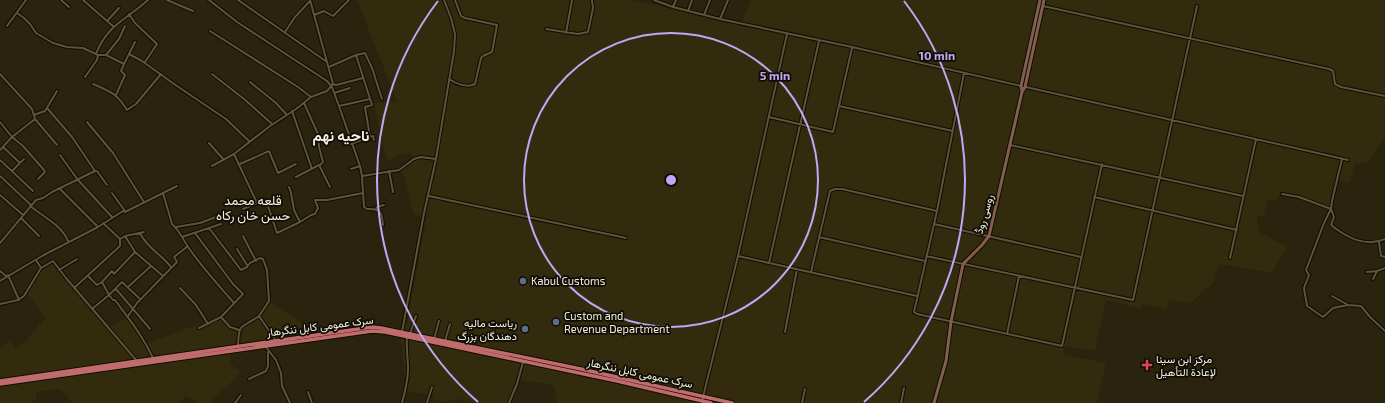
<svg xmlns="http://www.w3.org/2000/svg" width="1385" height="403" font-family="'Exo 2',Vazirmatn,sans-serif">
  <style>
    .built { fill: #332b0d }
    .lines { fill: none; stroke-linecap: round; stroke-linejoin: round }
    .minor-casing { stroke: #120c00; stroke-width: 4 }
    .secondary-casing { stroke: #120c00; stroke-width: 5 }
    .trunk-casing { stroke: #120c00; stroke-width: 5.5 }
    .minor { stroke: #5c553e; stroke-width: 2 }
    .secondary { stroke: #825e50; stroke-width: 3 }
    .trunk { stroke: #c06c6d; stroke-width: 3.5 }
    .ring { fill: none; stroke: #bfa9f4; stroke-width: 2 }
    .service-dot { fill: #5c6f8a; stroke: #100d05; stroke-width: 1.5 }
    .health-dot { fill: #e0444e; stroke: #100d05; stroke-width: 1.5 }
    .labels { text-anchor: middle; stroke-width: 3.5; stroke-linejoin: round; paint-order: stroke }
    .street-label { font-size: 11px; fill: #f3f0e2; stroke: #100d05 }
    .poi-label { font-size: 11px; fill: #f3f0e2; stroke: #100d05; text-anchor: start }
    .quarter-label { font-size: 13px; fill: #f3f0e2; stroke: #100d05 }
    .district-label { font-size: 15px; font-weight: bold; fill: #f3f0e2; stroke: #100d05 }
    .centre { fill: #bfa9f4; stroke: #100d05; stroke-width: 2 }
    .ring-label { font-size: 12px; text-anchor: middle; font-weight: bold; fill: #bfa9f4; stroke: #100d05; stroke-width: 3.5; stroke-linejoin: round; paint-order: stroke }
  </style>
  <rect width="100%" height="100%" fill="#2a230d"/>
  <path class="built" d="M357,0H632L741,24L751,0H1385V136L1367,163H1355L1350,183L1337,180L1329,210L1304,199L1279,194L1277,201L1267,200L1265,215L1257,216L1258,231L1287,247L1272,273L1219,264L1214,282L1190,304L1169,300L1166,309L1143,304L1142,309L1106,300L1095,351L1065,346L1063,354L1106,363L1097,403H558L553,385L520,380L508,403H479L457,399L446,402L432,400L433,396L407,391L400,334V328L407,324L427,214L421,216L414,214L403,175L402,169L413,160L410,152L402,155L401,154L388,161L384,151L374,103L397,102Z
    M54,261L90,307L108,328L127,317L147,343L219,317L230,327L239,329L259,316L268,301L309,327L314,333L238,343L230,355L231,364L240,372L238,376L209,403H199L186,396L179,403H73L60,389L37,391L36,400L30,403H0V345L1,346L10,341L16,348L25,342L45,318L27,293L42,268Z"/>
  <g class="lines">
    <g class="minor-casing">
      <path id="minor" d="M61,0L69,7
        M83,0L114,27
        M167,0L193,11
        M209,0L237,22L327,81L332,87L339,106L360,166L362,176L364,207L367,209C381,208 382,213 383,225
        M238,0L327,62
        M654,0L673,7L720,19L852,47L1021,86
        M1043,6L1329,69L1333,71L1335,84L1341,87L1385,96
        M673,7L676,0
        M688,11L692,0
        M17,13L24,18L30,24L36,33L53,43L67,47L83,48L98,55H106L124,64L129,54L142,61L174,84L226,119L249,141
        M129,14L135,23L157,44L145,62
        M314,15L324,11L333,16L349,0
        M704,15L710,0
        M720,19L728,0
        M108,20L119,8
        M7,26L26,0
        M546,29L578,34L588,32L593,8L592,0
        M210,31L298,87L311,97
        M285,32L295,17L310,1
        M566,33L572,0
        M96,54C107,25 127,19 148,0
        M129,54L135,42
        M106,55L119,39L125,26
        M356,55L372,105L365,107L370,137L373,136L374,140
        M329,67L356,55L365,53L372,68L382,99
        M964,73L937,211L914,312L917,314L1062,346L1102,164
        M0,74L32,109L35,119L12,137L0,150
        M212,74L244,99L272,124
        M85,77L97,60L98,55
        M449,79C456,84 467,88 475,84L481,58L483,56L492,52L497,25L465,18L461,16L455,0
        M250,82L276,103L286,114
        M93,84C109,91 117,93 127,110L136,104L161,74
        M333,84L336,85L363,78
        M1026,87L1348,160
        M334,93L350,88
        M116,95L125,75L121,71L124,64
        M304,103L318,134L319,147L323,162L320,165
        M339,106L370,99
        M839,106L953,131
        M47,108L72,137L95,171H97L107,185
        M292,111L312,169
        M34,115L45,111L57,91
        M769,117L833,132L852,48
        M35,119L57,145
        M0,122L12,137L23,146L44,170L45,172L38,179
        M87,122L113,153L144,202
        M209,143L224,160
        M351,144L370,137
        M1010,145L1243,196
        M3,147L20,163
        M234,154L257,203
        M60,155L78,180L112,217
        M1342,159L1332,201L1331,209L1334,217L1331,225C1346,237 1365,248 1385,239
        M0,160L33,191
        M240,164L269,151L278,173L296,164
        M212,166L234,154L270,126L296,109L311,97L327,91L333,84L310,0
        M351,169L360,166
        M12,171L24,159
        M389,171L393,192
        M0,176L31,205
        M362,176L399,170L414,159L421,157L436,159
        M296,177L319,165L330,187
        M289,187L291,193L294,210L300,222
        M59,188L98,227
        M112,193L125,211
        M163,193L172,224C179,230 183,239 188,247C202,267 218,285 234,303
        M1282,194L1299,197L1331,209L1324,223L1306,270L1309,275L1304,288L1307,306L1323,317L1333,308L1348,305
        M0,195L23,215
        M429,196L626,238
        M1094,197L1237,230
        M30,206C44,217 61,225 68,241
        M268,206L279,200
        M243,209L265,200L268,206L277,233L300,222L311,215L315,214L318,208L315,200H327L363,193
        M376,209L377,207L384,205
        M21,218L39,236
        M934,224L1081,257
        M176,227L200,223L216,217
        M209,228L241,270L247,267L250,263L260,258L263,259L267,270L269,301L259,316L276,341
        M140,233C146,247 162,255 171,267
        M195,233L233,284L243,294L221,317L199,328
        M125,236L135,252L163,276
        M243,236L256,261
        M182,237L221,224
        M819,237L925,261
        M120,239L125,236L144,232
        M1379,242L1381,256L1385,257
        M0,243L36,200L43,198L52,192L95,171
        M237,249L247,265
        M738,256L917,296
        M926,256L1133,300L1197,6
        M1230,258L1256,139
        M36,260L41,268
        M769,263L819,41
        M59,270L77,259
        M0,271L6,276
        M811,272L830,191L835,189H842L937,211
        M1367,272L1377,271L1385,268
        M8,275L19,300
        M88,276L97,285L102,282L112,271L114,274L135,252
        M1373,279L1377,271
        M0,281L42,256L98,227L123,211L125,212L177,186
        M102,282L109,295L113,300H115C129,319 143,336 153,358
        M128,287L151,266
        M74,288L120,246V239L103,223
        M180,288L196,305L208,324
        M116,289L150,329
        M1332,296L1348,305L1361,306L1370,317L1385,331
        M0,304L18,300L24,296L41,268L53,261L66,278L136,360
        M92,309L109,295L122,282L140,299
        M128,316L137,303L177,262L174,257L188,246
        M221,317L230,327L239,330
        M402,332L424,213L436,159L454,51L455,34L451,18L444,0
        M785,332L797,269
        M410,334L416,316
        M1007,334L1019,276
        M434,339L439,321
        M445,341L450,324
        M238,346C239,321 241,329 259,316
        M266,347L276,360L281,373L282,386L290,403
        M249,379L266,371L268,366V352
        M308,392L312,403
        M702,401L738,256L787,34
        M235,403L241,395
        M402,403C405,392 408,380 408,369C408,358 406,347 407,337
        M427,403L432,387
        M509,403L517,384L523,362
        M802,403L805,389
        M901,403L904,388"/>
    </g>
    <g class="secondary-casing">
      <path id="secondary" d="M1022,92L1021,86L1040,0
        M934,403L946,361L951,322L963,264L982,245L989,236L1022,92L1025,87L1044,0"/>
    </g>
    <g class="trunk-casing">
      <path id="trunk" d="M0,381L372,327L381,328L581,369L732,403
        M0,384L372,331L385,332L617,381L711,403"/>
    </g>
    <use href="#minor" class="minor"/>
    <use href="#secondary" class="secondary"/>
    <use href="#trunk" class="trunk"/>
  </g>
  <g class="ring">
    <circle cx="671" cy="180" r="147"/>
    <path d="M478 402A294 294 0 0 1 438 1M904 1A294 294 0 0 1 864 402"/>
  </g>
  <g class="service-dot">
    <circle cx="523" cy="281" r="4"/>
    <circle cx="556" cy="322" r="4"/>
    <circle cx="525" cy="329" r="4"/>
  </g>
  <path class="health-dot" d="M1145 359h4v4h4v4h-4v4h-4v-4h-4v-4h4z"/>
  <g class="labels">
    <g class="street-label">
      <text transform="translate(984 214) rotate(-74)" y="4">روسی روڈ</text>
      <text transform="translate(320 326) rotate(-7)" y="4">سرک عمومی کابل ننگرهار</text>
      <text transform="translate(640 373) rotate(12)" y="4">سرک عمومی کابل ننگرهار</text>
    </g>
    <g class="poi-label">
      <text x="531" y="285">Kabul Customs</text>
      <text x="564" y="320">Custom and<tspan x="564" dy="13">Revenue Department</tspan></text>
      <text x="517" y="327" text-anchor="end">ریاست مالیه<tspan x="517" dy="13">دهندگان بزرگ</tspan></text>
      <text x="1156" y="363">مركز ابن سينا<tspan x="1156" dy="13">لإعادة التأهيل</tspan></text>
    </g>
    <g class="quarter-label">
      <text x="253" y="205">قلعه محمد<tspan x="253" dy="15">حسن خان رکاه</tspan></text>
    </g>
    <g class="district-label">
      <text x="341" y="141">ناحیه نهم</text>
    </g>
  </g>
  <circle cx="671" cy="180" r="6" class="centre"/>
  <g class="ring-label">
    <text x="937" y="60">10 min</text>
    <text x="775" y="80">5 min</text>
  </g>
</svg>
